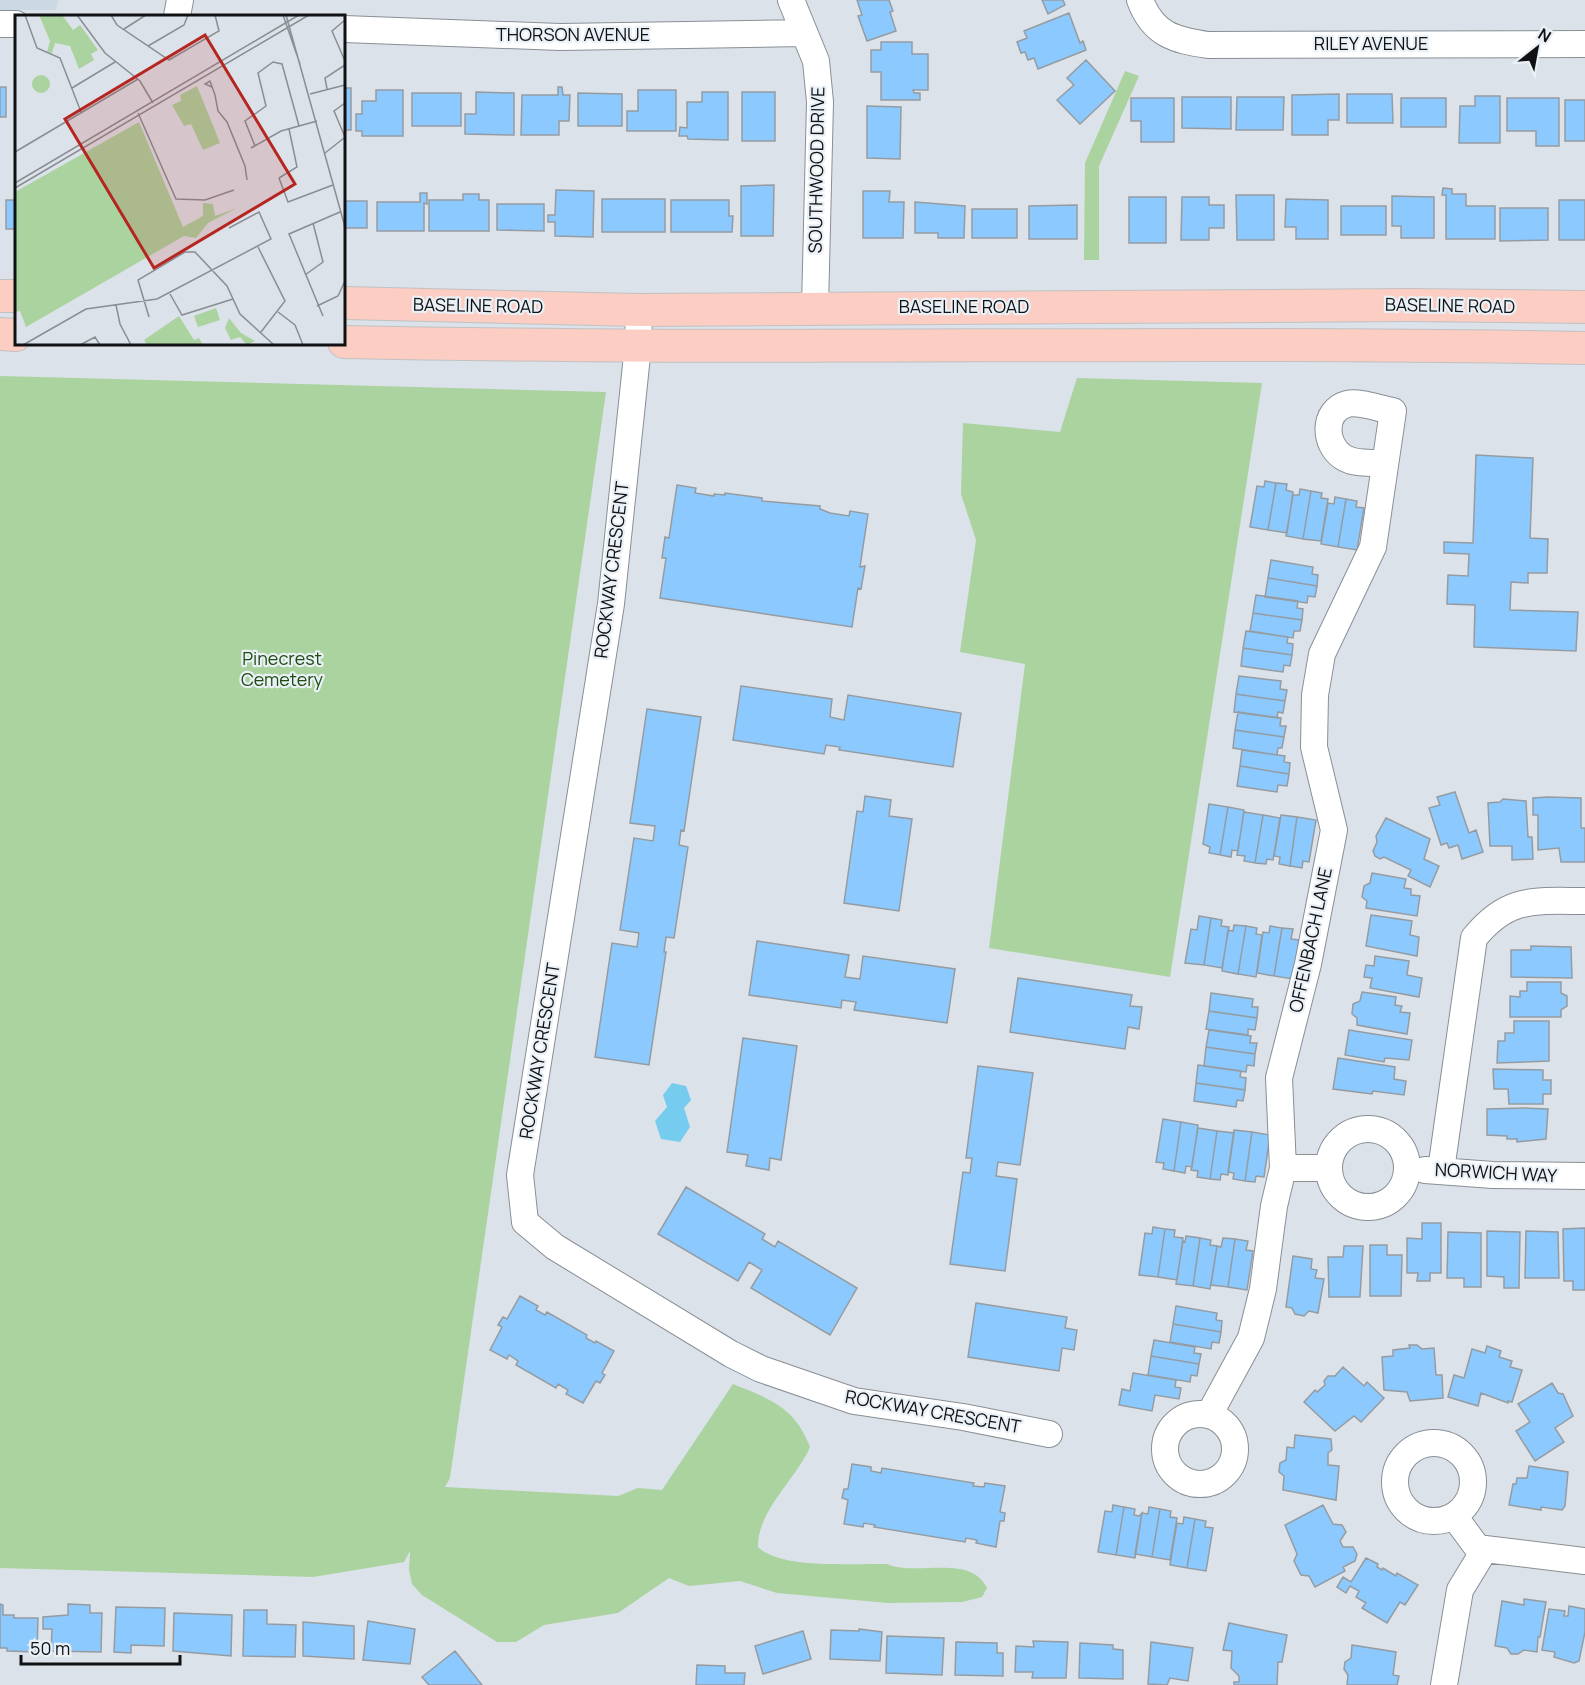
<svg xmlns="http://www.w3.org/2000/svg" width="1585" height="1685" font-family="Manrope,sans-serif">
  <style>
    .built { fill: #ccd8e4 }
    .green { fill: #aad3a0 }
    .water { fill: #75ccef }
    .building { fill: #8cc9fe; stroke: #959ca1; stroke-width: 1.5 }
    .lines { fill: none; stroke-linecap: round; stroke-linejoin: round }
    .minor-casing { stroke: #898f95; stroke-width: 28 }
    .major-casing { stroke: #c1c1c2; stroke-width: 34 }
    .minor { stroke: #fff; stroke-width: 26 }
    .major { stroke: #fbcdc3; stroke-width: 32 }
    .labels { text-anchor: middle; stroke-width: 4.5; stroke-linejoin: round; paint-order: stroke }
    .street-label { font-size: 18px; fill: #0f1113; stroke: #e9f0f6 }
    .park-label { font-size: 18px; fill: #1f4d11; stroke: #e9f0f6 }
    .inset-road { fill: none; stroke: #8a8e93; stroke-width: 1.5 }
    .view { fill: #b52620; fill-opacity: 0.15; stroke: #b52620; stroke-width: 3 }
    .inset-edge { fill: none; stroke: #0f1113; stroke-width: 3 }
  </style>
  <rect width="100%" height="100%" fill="#dce2e9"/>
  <path class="built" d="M0,0H58L56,10H0Z"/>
  <path class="green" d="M1125,71L1139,76L1099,166V260H1084L1085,163Z
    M0,376L606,392L450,1478L445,1487L618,1496L638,1488L662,1490L733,1384C770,1399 795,1407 810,1447C797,1478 757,1511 758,1547C781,1570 854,1563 887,1564C917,1577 970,1553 987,1588L982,1597L962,1602L888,1603L777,1593L740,1581L689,1586L669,1578L618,1613L544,1625L516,1642H497L422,1595L412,1584L409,1570L410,1551L404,1562L313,1577L0,1568Z
    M1077,378L1262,383L1170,977L989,948L1025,664L960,652L976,540L961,494L963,423L1060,432Z"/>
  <path class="water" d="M672,1083L686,1086L691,1100L684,1108L690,1127L680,1142L661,1139L655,1121L667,1107L663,1095Z"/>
  <path class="building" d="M857,0H889L893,11L890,12L896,31L867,41L858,16L862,15Z
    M1042,0H1063L1065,5L1048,14Z
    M1069,13L1080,43L1083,41L1086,50L1038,69L1034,58L1028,60L1025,52L1021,53L1017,42L1027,38L1024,31Z
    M881,42H912V54H928V90H913L914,93H920V100H881V72H871V50H881Z
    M1086,60L1115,91L1080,124L1057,100L1074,85L1067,78Z
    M0,87H6V117H0Z
    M558,87H562L563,95H570L569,121H559V135H521L522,95H558Z
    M344,88H351V130H344Z
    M376,90H403V136H362V131H356V114H362V101H376Z
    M638,90H676V131H627V111H638Z
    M476,92L514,93V135L465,134V114H476Z
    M702,92H728V140L688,139L687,136H679L680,127L687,128V102H702Z
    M742,92H775V141H742Z
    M412,93H461V126H412Z
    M578,93L622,94V126H578Z
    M1339,94V120H1328V135H1292V95Z
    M1347,94H1392L1393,123H1347Z
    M1475,96H1500V143H1459L1460,106H1475Z
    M1182,97H1231V129L1182,128Z
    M1237,97H1284L1283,130H1236Z
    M1131,98H1174V142H1141V121H1131Z
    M1401,98H1446V127H1401Z
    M1507,98H1559V146H1536V131H1507Z
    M1565,100H1585V141H1565Z
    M867,106L901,107L900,159L867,158Z
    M774,185L773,236H741V186Z
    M1443,188L1452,189V194H1466V206H1495V239H1446V195H1442Z
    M556,190L594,191L593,237L555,236V222H548V215H555Z
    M863,191H890L889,202H904L903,238H863Z
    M420,193H427V204L424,203V231H377V202H420Z
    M463,194H479V200H489V231H429V200H463Z
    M1236,195H1274V240H1237Z
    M1392,196L1434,197V238H1401V226H1392Z
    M1129,197H1166V243H1129Z
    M1182,197H1209V205H1224V228H1209V240H1181Z
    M602,199H665V232H602Z
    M1286,199L1328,200V239H1296V227H1285Z
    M6,200H16V229H6Z
    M671,200H729V216H733L732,232H671Z
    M1559,200H1585V240H1559Z
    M344,201H367V228H344Z
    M915,202L965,206L964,238H938V233H915Z
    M497,204H544V231L497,230Z
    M1077,205V239H1029V206Z
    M1341,206H1386V235H1341Z
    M1500,208H1548V240L1500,241Z
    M972,209H1017V238H972Z
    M1476,455L1533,458L1530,538L1548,539L1547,573H1528V583L1511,582L1510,610L1578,612L1576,651L1474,647L1475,605L1447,604L1448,575L1468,576L1469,554L1444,553V542L1473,543Z
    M1265,481L1276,483L1268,530L1250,527L1257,486L1264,487Z
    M1276,483L1287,484L1286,490L1293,492L1287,533L1268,530Z
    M677,485L696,488L695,493L714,496V494L725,495V493L762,498V501L820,506V509L830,513L849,516L850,511L868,514L860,567L865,566L861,589L858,588L852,627L660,598L666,558H662L665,537L669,538Z
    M1300,489L1311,491L1303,539L1286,536L1293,495H1299Z
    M1311,491L1322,493L1321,498L1328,499L1321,541L1303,539Z
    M1335,497L1346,499L1338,547L1321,544L1328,503L1334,504Z
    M1346,499L1357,501L1356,507L1364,508L1357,550L1338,547Z
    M1271,560L1313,567L1312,574L1318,575L1317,586L1268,578Z
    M1268,578L1317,586L1315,597L1308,596L1307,603L1265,597Z
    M1256,595L1298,601L1297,608L1303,609L1302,620L1253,613Z
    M1253,613L1302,620L1300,631H1294L1293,638L1250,631Z
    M1246,631L1288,637L1287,643L1293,644L1292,655L1243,648Z
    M1243,648L1292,655L1290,666L1284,665L1283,672L1241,666Z
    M1239,676L1281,681L1280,689L1287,690L1285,701L1236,694Z
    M741,686L832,699L830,717L844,720L848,695L961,713L953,767L839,750L840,747L826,745L824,754L733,740Z
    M1236,694L1285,701L1283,713L1278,712L1277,718L1234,712Z
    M647,709L701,717L684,831L681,830L679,845L688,847L674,938L666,937L664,952H666L649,1065L595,1057L612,943L637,947L639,933L620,930L634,838L653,841L655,826L630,823Z
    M1238,712L1281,718L1280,726H1286L1284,737L1235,730Z
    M1235,730L1284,737L1282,748H1278L1277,755L1233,748Z
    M1242,750L1285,756L1284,762L1290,763L1289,774L1240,766Z
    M1240,766L1289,774L1287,786L1278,785L1277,792L1237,786Z
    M1455,792L1469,833L1476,830L1483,852L1462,859L1458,845L1449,848L1447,843L1441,845L1429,808L1440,805L1437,797Z
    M865,796L891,800L889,816L912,819L899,911L844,903L857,811L863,812Z
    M1548,797L1581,798V828H1585V862H1561L1559,848L1538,850V815H1533V798Z
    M1503,799L1526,801L1528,837H1532L1533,859L1512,860V846H1490L1488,803L1500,802Z
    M1209,804L1228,807L1220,855L1209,853L1210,847L1203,844Z
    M1228,807L1244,810L1238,851L1232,850L1231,857L1220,855Z
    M1244,812L1263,815L1255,863L1244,861L1245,856L1237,855Z
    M1263,815L1280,818L1273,860L1267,859L1266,864L1255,863Z
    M1281,815L1297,817L1290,866L1279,864L1280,857L1274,856Z
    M1297,817L1316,820L1309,862L1303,861L1302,868L1290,866Z
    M1386,818L1430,839L1424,859L1439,866L1430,887L1408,876L1411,870L1384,857L1380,859L1375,856L1373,851L1377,842L1376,836Z
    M1372,873L1406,879L1404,888L1411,889V895L1420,896L1417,916L1366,908L1367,901L1362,897L1364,886L1370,883Z
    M1371,915L1412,921L1410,935L1419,937L1417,956L1366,946Z
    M1199,916L1211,918L1204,965L1185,963L1191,929L1197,930Z
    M1211,918L1222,920L1221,926L1229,927L1222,968L1204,965Z
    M1234,925L1246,926L1238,974L1222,971L1228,930L1233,931Z
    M1246,926L1257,928L1256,934L1262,935L1256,977L1238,974Z
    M1270,926L1282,928L1274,976L1257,973L1263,932L1269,933Z
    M1282,928L1293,929L1291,939L1299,940L1293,979L1274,976Z
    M757,941L849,955L845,977L860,979L863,956L955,969L947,1023L854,1010L856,1002L842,1000L841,1008L749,995Z
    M1531,946L1571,947L1572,978L1511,977V950H1531Z
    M1375,956L1409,961L1407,975L1422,978L1419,997L1370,988L1372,978L1364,977L1366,965L1374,966Z
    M1018,978L1132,995L1130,1006L1142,1007L1139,1029L1128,1027L1125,1049L1010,1032Z
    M1527,982H1561V993L1567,996V1006L1561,1010V1017H1510V996L1520,997V991H1527Z
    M1362,992L1396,997L1395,1005L1402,1006L1400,1012L1410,1013L1407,1034L1357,1025V1018L1352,1014L1353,1004L1360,1001Z
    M1211,993L1253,999L1252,1007H1258L1257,1018L1209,1011Z
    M1209,1011L1257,1018L1255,1030L1248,1029V1035L1206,1029Z
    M1514,1021H1549V1061L1497,1063L1498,1041H1505V1033H1514Z
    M1209,1030L1251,1036L1250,1043H1257L1255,1054L1206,1047Z
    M1349,1030L1412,1040L1409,1060L1385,1058L1384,1062L1345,1055Z
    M743,1038L797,1046L781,1160L770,1158L769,1170L746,1166L748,1155L727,1152Z
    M1206,1047L1255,1054L1254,1066L1247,1065L1246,1072L1204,1066Z
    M1338,1058L1395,1067L1394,1079L1406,1081L1404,1095L1373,1091L1372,1094L1333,1089Z
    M1198,1065L1241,1071L1240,1077L1246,1078L1245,1090L1196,1083Z
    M978,1066L1033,1073L1020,1165L998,1162L996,1176L1017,1179L1005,1271L950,1264L963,1172L970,1173L972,1158H966Z
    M1493,1069L1543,1070V1080H1551V1094H1543V1104H1509L1508,1089H1494Z
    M1196,1083L1245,1090L1243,1101L1237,1100L1236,1107L1194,1101Z
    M1523,1108L1548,1109L1546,1139L1517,1142V1139H1507V1136L1487,1135V1109Z
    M1163,1119L1181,1122L1174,1171L1163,1169L1164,1163L1156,1162Z
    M1181,1122L1198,1125L1192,1167L1186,1166L1185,1173L1174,1171Z
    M1198,1128L1217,1131L1210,1179L1197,1177L1198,1171L1191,1170Z
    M1234,1130L1252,1132L1245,1181L1233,1179L1234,1173L1228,1172Z
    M1217,1131L1234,1133L1228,1175L1221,1174L1220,1180L1210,1179Z
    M1252,1132L1270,1135L1264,1177L1256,1176L1255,1182L1245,1181Z
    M686,1187L765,1234L762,1239L775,1247L778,1241L857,1288L830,1335L751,1288L762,1270L749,1262L738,1281L658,1234Z
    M1422,1223H1441V1273H1430V1281H1417L1418,1273H1407V1238L1422,1239Z
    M1153,1227L1165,1229L1158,1277L1139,1275L1145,1233L1152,1234Z
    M1585,1228V1290H1573V1281H1564L1563,1229Z
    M1165,1229L1175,1230L1174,1237L1183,1238L1177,1280L1158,1277Z
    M1487,1231L1520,1232L1519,1288H1504V1277L1487,1276Z
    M1526,1231L1558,1232L1559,1278H1525Z
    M1448,1232L1481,1233V1287H1464V1278H1447Z
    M1186,1236L1200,1238L1193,1286L1176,1284L1183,1241L1185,1242Z
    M1200,1238L1211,1240L1210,1245L1217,1246L1210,1289L1193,1286Z
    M1223,1238L1235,1239L1228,1287L1211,1285L1217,1246L1221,1247Z
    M1235,1239L1248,1241L1246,1250L1253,1251L1247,1290L1228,1287Z
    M1370,1245H1387V1255H1402L1401,1296H1370Z
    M1344,1246H1363L1360,1297H1329L1328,1257H1343Z
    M1293,1256L1312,1259L1311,1269L1317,1270L1315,1278L1324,1279L1318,1313L1309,1311L1304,1316L1295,1314L1292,1308L1286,1307Z
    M520,1296L538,1306L536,1310L545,1315L547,1312L587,1335L586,1338L595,1343L596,1341L614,1351L602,1373L605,1375L600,1383L596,1381L583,1403L566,1394L568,1390L558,1384L556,1388L516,1365L518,1361L509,1355L507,1359L490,1350L502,1327L498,1325L503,1317L507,1319Z
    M976,1303L1067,1317L1065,1328L1077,1330L1074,1350L1062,1348L1059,1371L968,1357Z
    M1176,1306L1217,1313L1216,1320L1222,1321L1221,1332L1173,1324Z
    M1173,1324L1221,1332L1219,1343L1212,1342L1211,1349L1170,1342Z
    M1154,1340L1195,1347L1194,1353L1201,1354L1199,1364L1151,1356Z
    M1409,1345H1417L1422,1349L1434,1348L1436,1375H1442L1443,1398L1410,1401L1407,1392L1384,1390L1382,1357L1393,1356V1350L1410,1348Z
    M1487,1346L1501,1351L1499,1357L1512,1361L1510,1367L1522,1370L1512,1402L1508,1401V1403L1481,1393L1478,1406L1448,1397L1454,1375L1464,1378L1472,1349L1485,1353Z
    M1151,1356L1199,1364L1197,1376L1191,1375L1190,1382L1148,1375Z
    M1343,1367L1364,1386L1367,1382L1384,1398L1361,1422L1354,1416L1335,1431L1304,1402L1315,1390L1317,1392L1325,1385L1324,1381L1328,1376H1335Z
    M1133,1373L1176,1380L1175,1387L1181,1388L1179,1399L1155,1395L1152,1411L1119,1405L1122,1389L1130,1391Z
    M1552,1383L1558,1393L1563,1394L1573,1416L1555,1428L1564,1442L1535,1461L1516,1431L1530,1422L1518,1404Z
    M1295,1435L1331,1439L1332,1450L1328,1453V1465L1339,1466L1336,1500L1283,1490L1284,1476L1279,1472L1280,1463L1286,1460L1287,1447L1294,1448Z
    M852,1464L871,1467V1471L881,1473L882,1468L974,1483L973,1486L984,1487L985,1483L1005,1486L1000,1512L1005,1513L1004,1521H1000L996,1547L976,1543L977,1540L966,1538L965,1542L874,1527L875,1525L864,1523L863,1527L844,1524L848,1500L842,1498L844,1489H848Z
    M1529,1466L1568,1472L1565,1506L1562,1510L1541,1507V1510L1509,1505L1513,1484H1516L1517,1478H1527Z
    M1113,1505L1124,1507L1116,1555L1098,1552L1105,1511L1112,1512Z
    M1323,1505L1333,1524L1342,1525L1346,1532L1340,1541L1343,1547H1353L1357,1554L1355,1561L1343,1567L1345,1571L1315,1587L1309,1576L1301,1575L1294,1561L1297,1554L1285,1525Z
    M1124,1507L1135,1509L1134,1515L1139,1516L1142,1513L1135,1558L1116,1555Z
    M1149,1507L1160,1509L1152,1557L1135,1554L1142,1513L1148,1514Z
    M1160,1509L1171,1511L1170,1517L1177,1518L1170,1560L1152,1557Z
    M1184,1517L1195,1519L1187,1568L1170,1565L1177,1523L1183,1524Z
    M1195,1519L1206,1521L1205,1527L1213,1528L1206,1571L1187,1568Z
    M1366,1558L1378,1564L1377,1567L1382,1570L1383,1568L1396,1576L1397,1573L1418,1585L1405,1605L1400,1602L1387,1623L1362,1608L1366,1603L1356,1597L1359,1591L1350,1586L1346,1593L1337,1587L1343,1577L1351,1582Z
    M1524,1599L1546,1602L1540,1637H1538L1537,1652L1524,1650L1518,1654H1511L1507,1648L1495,1646L1502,1601L1524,1605Z
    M0,1604L3,1605V1615H14V1618H38L37,1652L7,1651V1648H0Z
    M68,1604L90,1605V1613H102L101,1652L51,1651L52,1629H43V1617L68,1615Z
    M1569,1606L1585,1609V1632L1579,1661L1574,1663L1554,1657L1555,1652L1542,1650L1549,1609L1565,1611L1564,1616H1568Z
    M116,1607L165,1608L164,1646L131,1645V1653L114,1652Z
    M244,1610H267V1624L296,1625L295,1657L243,1656Z
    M174,1613L232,1615L231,1656L173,1651Z
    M368,1621L415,1629L410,1664L363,1660Z
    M303,1622L354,1626V1659L303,1656Z
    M1229,1623L1287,1635L1282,1662H1278L1277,1685H1234V1682H1239V1676L1231,1668L1232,1651L1223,1650Z
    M859,1629L882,1632L880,1661L830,1659L831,1630L859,1631Z
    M803,1631L811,1659L763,1674L755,1646Z
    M887,1636L944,1638L942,1675L886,1673Z
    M1033,1641L1068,1642L1066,1678H1032L1033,1672H1015L1016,1646L1034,1647Z
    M956,1642L997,1643V1653H1003V1676L955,1675Z
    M1151,1642L1193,1648L1188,1681L1170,1678L1167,1685L1148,1684Z
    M1080,1643L1113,1645V1649L1123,1650V1679L1079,1678Z
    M1352,1645L1396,1652L1393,1675L1399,1676L1397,1685H1347L1348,1675L1344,1669L1345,1662L1351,1658Z
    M455,1651L482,1685H429L422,1677Z
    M697,1665L725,1666V1673H745L744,1685H696Z"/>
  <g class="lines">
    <g class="minor-casing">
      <path id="minor" d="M791,0L816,61L820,102L815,308
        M1140,0C1153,35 1175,40 1208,45L1585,44
        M177,16L180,0
        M0,24H16
        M344,29L560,37L803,33
        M639,310L638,346L611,604L520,1175L525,1222L555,1247L731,1354L761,1369L854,1401L963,1417L1049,1434
        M1329 1168a39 39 0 1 1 78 0a39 39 0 1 1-78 0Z
        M1283,1168H1328
        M1425,1170L1493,1175L1585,1176
        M1441,1170L1474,938C1508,896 1534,901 1585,901
        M1165 1449a35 35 0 1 1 70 0a35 35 0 1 1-70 0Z
        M1209,1415L1251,1338L1263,1289L1274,1206L1283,1168L1279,1078L1308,964L1334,830L1314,747L1315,695L1322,654L1373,547L1393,411C1380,409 1359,401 1347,404C1322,411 1324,445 1343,457C1353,464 1372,463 1384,463
        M1395 1482a39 39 0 1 1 78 0a39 39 0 1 1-78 0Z
        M1454,1516L1482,1554
        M1444,1685L1460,1590L1485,1549L1585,1561"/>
    </g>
    <g class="major-casing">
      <path id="major" d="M0,296H16
        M344,303L639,310L1408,305L1585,307
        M0,334L16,335
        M344,342C757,351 1171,340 1585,348"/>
    </g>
    <use href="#minor" class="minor"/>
    <use href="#major" class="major"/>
  </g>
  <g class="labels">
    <g class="street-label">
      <text x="573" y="41">THORSON AVENUE</text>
      <text x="1371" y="50">RILEY AVENUE</text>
      <text transform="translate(817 170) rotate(-89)" y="6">SOUTHWOOD DRIVE</text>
      <text transform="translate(478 306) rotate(1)" y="6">BASELINE ROAD</text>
      <text transform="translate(1450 306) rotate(1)" y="6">BASELINE ROAD</text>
      <text x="964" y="313">BASELINE ROAD</text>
      <text transform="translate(612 570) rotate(-83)" y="6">ROCKWAY CRESCENT</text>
      <text transform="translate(1311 940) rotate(-78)" y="6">OFFENBACH LANE</text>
      <text transform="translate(540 1051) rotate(-81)" y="6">ROCKWAY CRESCENT</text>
      <text transform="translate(1496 1173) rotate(3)" y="6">NORWICH WAY</text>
      <text transform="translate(933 1412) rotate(10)" y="6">ROCKWAY CRESCENT</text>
    </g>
    <g class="park-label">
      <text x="282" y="665">Pinecrest<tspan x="282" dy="21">Cemetery</tspan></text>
    </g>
  </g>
  <g transform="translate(15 15)">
    <rect width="330" height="330" fill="#dce2e9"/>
    <path d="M24,0H47L58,15L65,10L83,35L76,39L79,45L64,54L55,31L40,28L37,38L32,37L35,26ZM17 69a9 9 0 1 1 18 0a9 9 0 1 1-18 0ZM182,71L205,128L188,135L176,109L169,111L157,90L166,86L165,80ZM124,107L168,212L188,201V188L198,189L200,201L222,193L193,208L181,223L169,221L11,312L5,296L0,297V177ZM201,293L205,305L183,312L179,301ZM164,301L179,325L184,323L188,330H132L129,325ZM214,303L226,318L240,326L232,330L225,322L216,325L210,313Z" fill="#aad3a0"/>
    <path class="inset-road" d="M10,0L22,33L45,43L66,97M62,0L90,38L125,66L138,88M96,0L102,10L154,45L204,16L200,0M268,0L285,49M271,0L330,212M330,5L317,16L330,46M109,14L131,0M133,31L169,10L173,0M197,72L190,69L195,66L200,80L203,96L212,107L230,151L232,165M57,73L100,47M312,74L310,63L330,50M295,79L330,70M330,88L319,96L330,122M123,98L161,184L190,185L219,175M240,131L230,106L251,91L243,58L258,47L267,49L284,111M236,133L266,116L302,106M0,137L123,64M310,138L329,123M264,163L273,187L318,170M264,163L282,152L274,114M0,168L284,0M0,173L294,0M243,232L270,286L246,317M290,260L308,247L298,208M155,279L167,300L218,284M101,290L105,309L116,330M302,291L323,281L330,266M263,297L280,310L288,330M308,301L274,219L325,197M134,302L123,265L170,237H180L212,271L225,299L259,330M8,330L71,294L142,284L256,224L244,197L214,213M65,330L80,322L85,330"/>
    <path class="view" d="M190,20L280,169L139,253L50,104Z"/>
    <rect width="330" height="330" class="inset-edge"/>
  </g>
  <g transform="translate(1537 48) rotate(31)" stroke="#e9f0f6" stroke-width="4.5" paint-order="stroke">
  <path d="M0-4.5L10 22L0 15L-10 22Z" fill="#0f1113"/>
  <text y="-9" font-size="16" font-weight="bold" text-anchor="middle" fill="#0f1113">N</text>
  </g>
  <path d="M21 1655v9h159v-9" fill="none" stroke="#0f1113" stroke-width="3"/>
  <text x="30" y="1655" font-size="18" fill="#0f1113" stroke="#e9f0f6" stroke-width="4.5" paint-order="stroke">50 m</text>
</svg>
